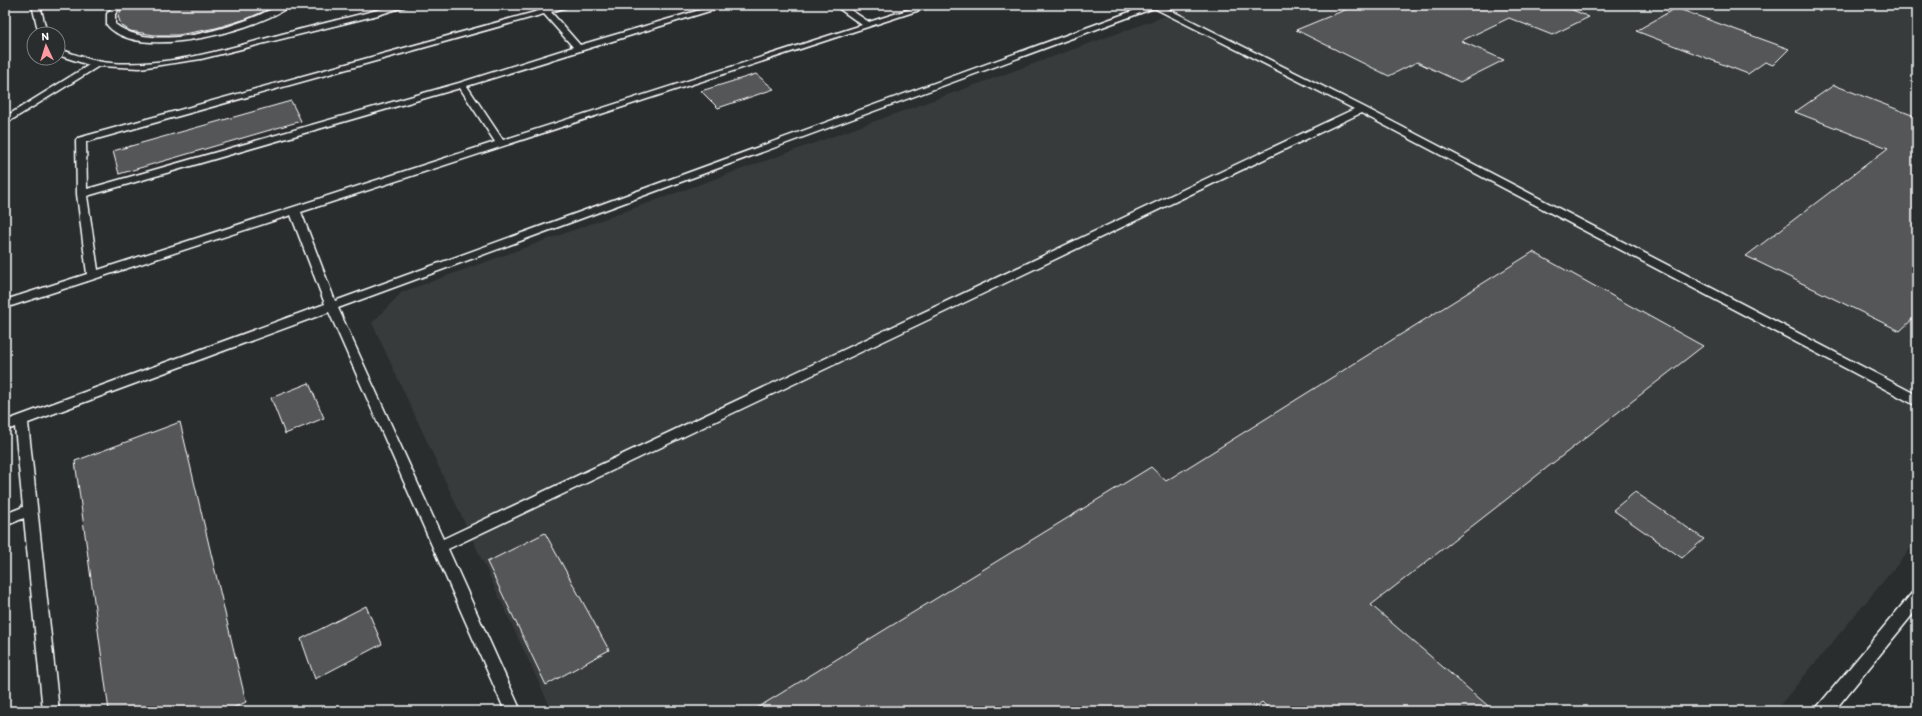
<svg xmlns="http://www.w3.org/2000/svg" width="1922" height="716" font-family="Itim,sans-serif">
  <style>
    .built { fill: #373a3b }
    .building { fill: #555758; stroke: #fff }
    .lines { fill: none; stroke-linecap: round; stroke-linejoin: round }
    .service-casing { stroke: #fff; stroke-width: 3 }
    .service { fill: #2a2d2e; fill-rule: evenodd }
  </style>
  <rect width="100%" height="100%" fill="#2a2d2e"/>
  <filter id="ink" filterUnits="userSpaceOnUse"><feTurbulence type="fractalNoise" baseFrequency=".025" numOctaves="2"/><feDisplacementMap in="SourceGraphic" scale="8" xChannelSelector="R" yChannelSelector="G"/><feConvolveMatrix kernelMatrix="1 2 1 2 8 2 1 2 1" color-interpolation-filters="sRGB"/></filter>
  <g filter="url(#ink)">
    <path class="built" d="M1196,5H1917V541L1775,711H552L372,323L402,292Z"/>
    <path class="building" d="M124,5H279L246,19L216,28L178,35H154L130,31L121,25L118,16Z
      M1357,5H1561L1589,17L1552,35L1509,18L1461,41L1504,60L1460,82L1417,62L1389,76L1296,30Z
      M1676,8L1709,20L1789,49L1773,65L1765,62L1748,74L1636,31Z
      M756,74L774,89L718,108L701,91Z
      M1834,85L1917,117V315L1900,331L1746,256L1888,148L1795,112Z
      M291,101L301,121L119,174L113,151Z
      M1533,252L1703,346L1371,605L1494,711H1271L1262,702L1251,711H752L1151,467L1166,481Z
      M309,383L324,418L285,434L271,398Z
      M180,422L246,702L227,711H109L75,461Z
      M1635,492L1704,539L1682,558L1613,510Z
      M545,533L609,650L546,685L487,562Z
      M366,606L382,644L315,679L301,639Z"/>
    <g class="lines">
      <g class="service-casing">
        <path id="service" d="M32,5H40L47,34H39Z
          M114,5H122L115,14V24C148,50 212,33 247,20C262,15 275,5 290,5C283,12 272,16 263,20C228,35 136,59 107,25V14Z
          M397,5H410L378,15L201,59L140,68L99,66L5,124V117L89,65L58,55V49C76,54 92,62 111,63C169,67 226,49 282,34C320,24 359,15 397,5Z
          M560,5H573L551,12L580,45L717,5H729L467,86L503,140L862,25L834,5H843L869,22L923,5H935L301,212L335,301L1149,5H1160L1364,107L1917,395V406L1361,113L448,549L521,711H505L329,312L28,423L59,711H43L24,518L5,526V514L23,507L15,427L5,431V421L325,304L291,215L5,308V300L87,274L77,194L76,140L78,138ZM1154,8L1354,109L443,539L338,308ZM544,14L573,47L459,83L87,189L86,142ZM460,88L495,142L98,270L87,196Z
          M1917,592V609L1834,711H1816L1818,706L1912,593Z"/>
      </g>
      <use href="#service" class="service"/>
    </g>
  </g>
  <rect width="1922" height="716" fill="none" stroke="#2a2d2e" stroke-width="20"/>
  <rect x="10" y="10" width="1902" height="696" fill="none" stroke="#fff" stroke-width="1.5" filter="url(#ink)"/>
  <g transform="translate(46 46) rotate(356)"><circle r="19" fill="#2a2d2e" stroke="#7f8182"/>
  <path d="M0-3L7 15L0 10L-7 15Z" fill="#ff9aa2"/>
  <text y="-6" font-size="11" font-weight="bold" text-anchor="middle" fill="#ffffff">N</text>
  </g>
</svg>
